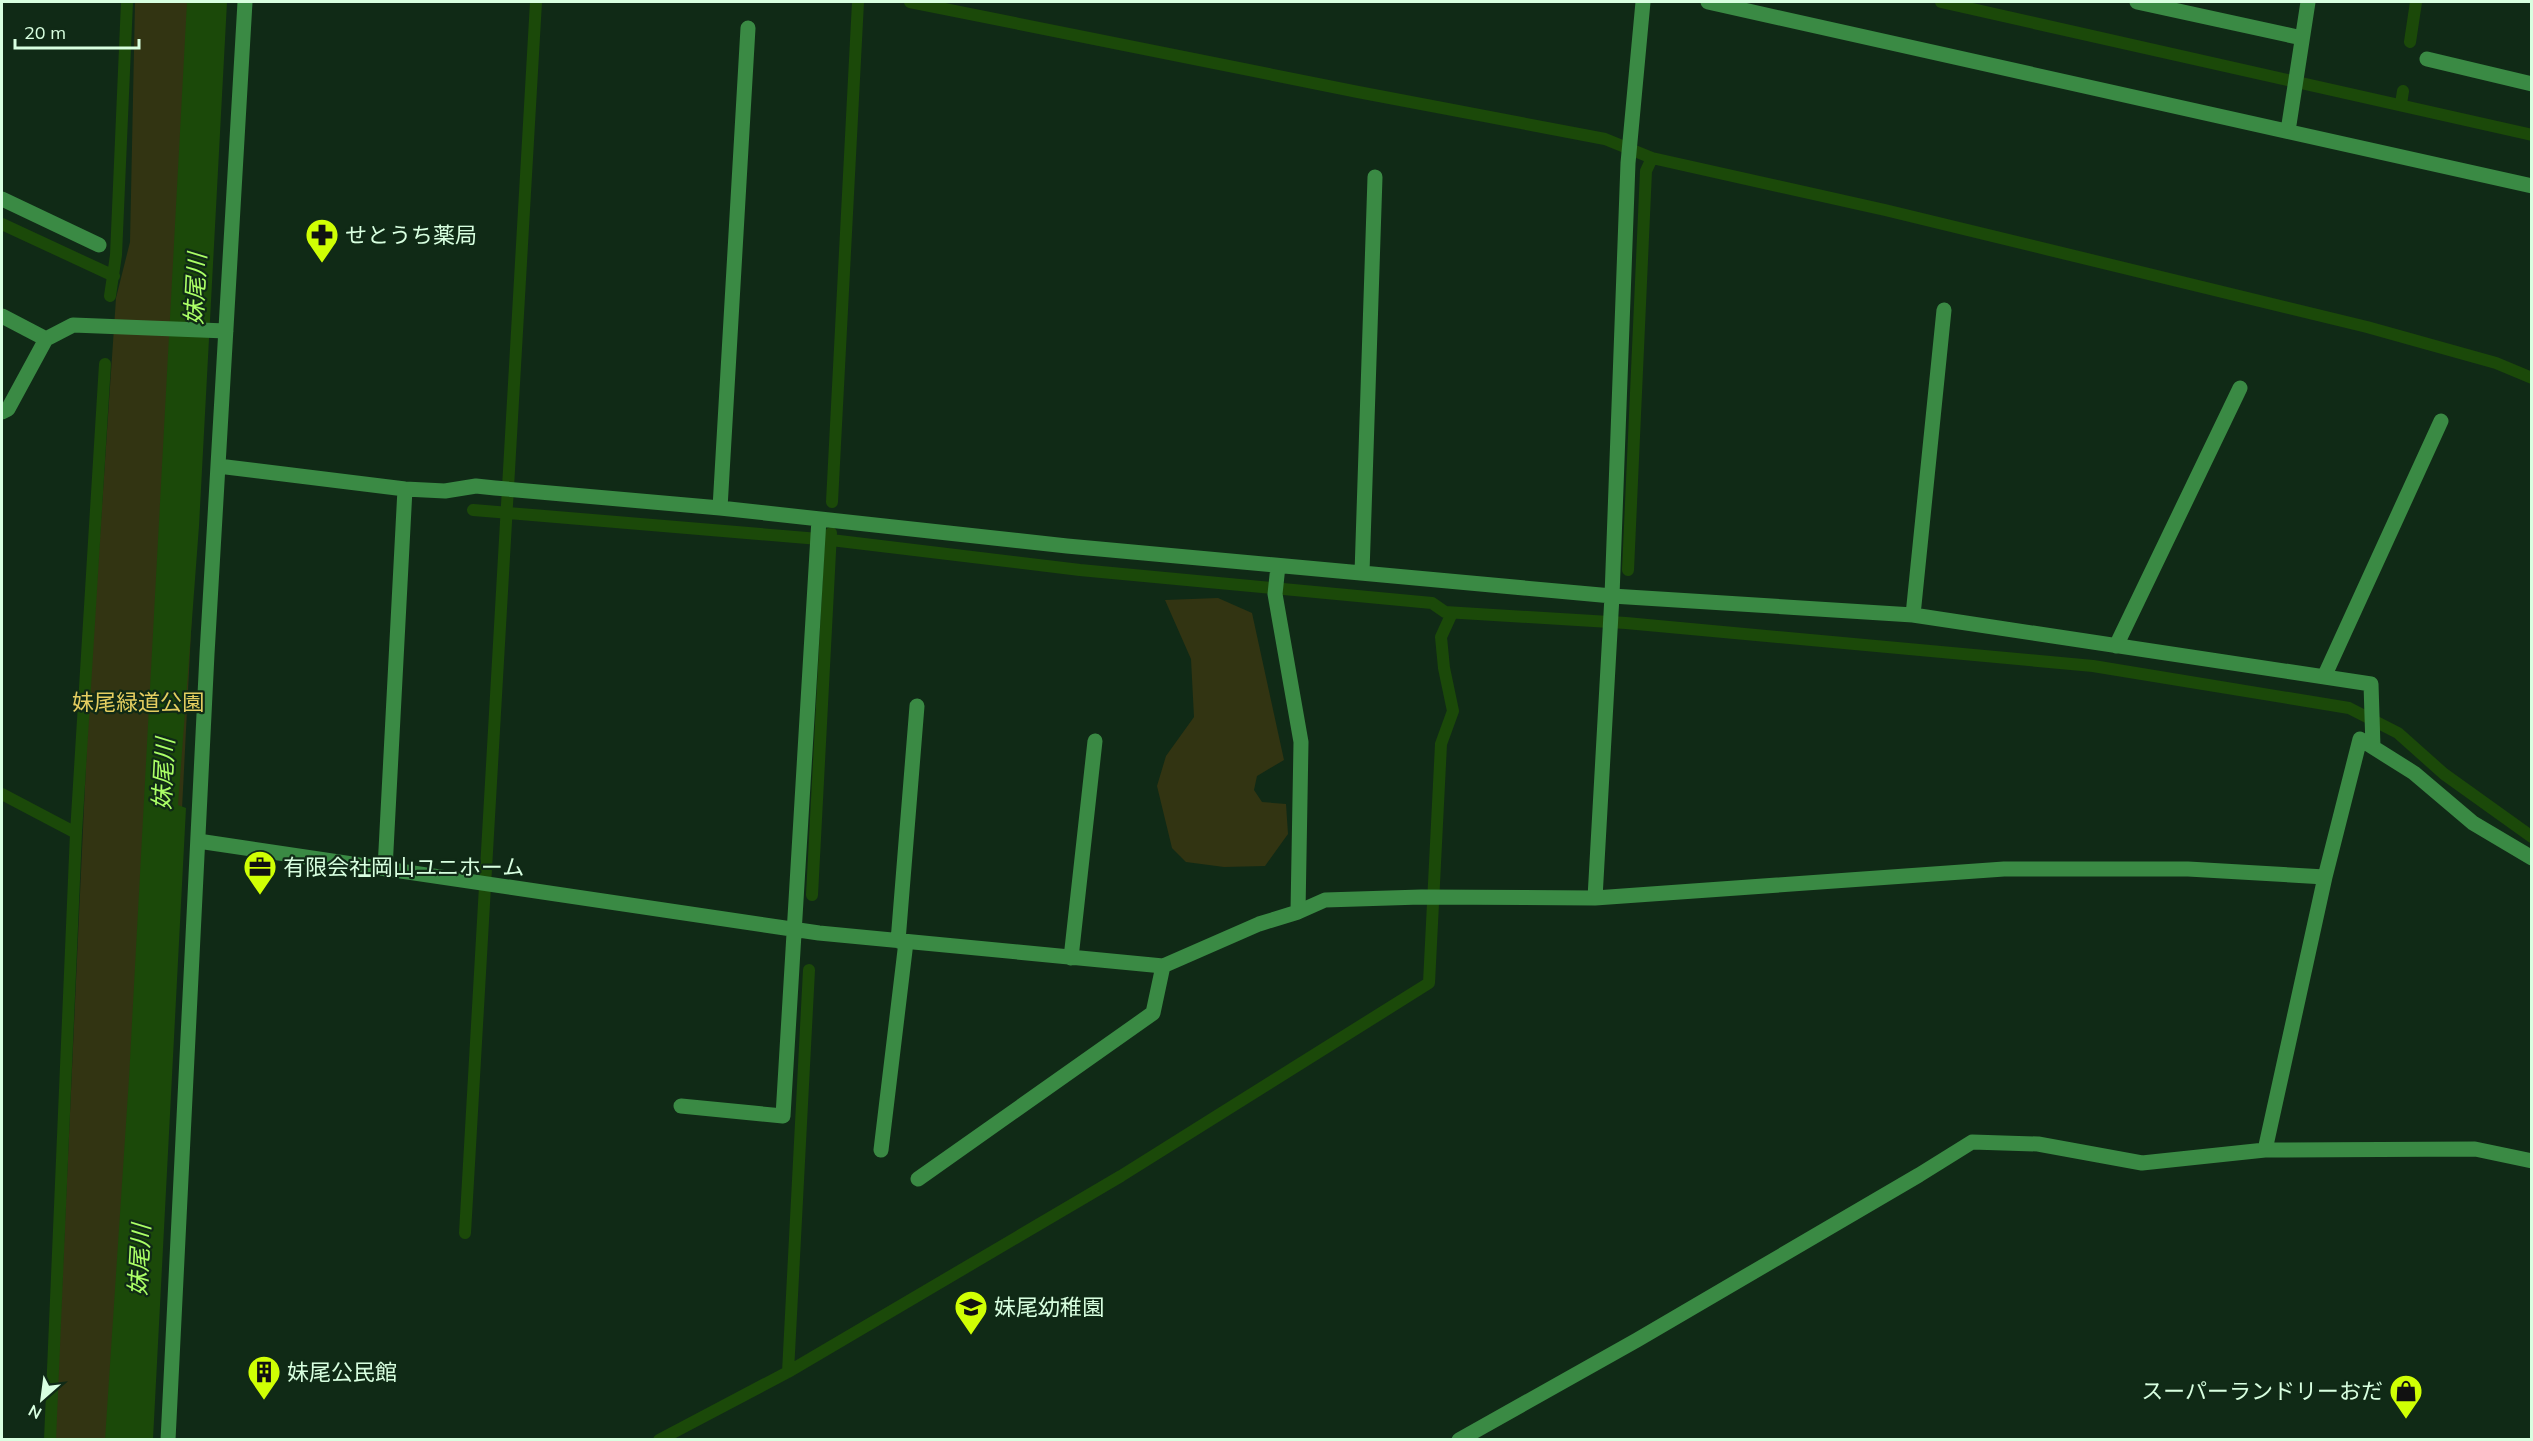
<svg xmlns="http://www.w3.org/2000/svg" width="2533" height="1441" font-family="Mulish,'Noto Sans JP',sans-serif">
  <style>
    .green { fill: #323412 }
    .water { fill: #1b4909 }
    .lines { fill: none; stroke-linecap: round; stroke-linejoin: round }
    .stream { stroke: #1b4909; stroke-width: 12 }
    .minor { stroke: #3a8a44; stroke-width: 15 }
    .labels { text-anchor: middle; stroke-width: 4.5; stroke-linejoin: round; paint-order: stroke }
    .poi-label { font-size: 22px; fill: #d8ffe0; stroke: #102a16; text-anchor: start }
    .park-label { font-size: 22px; fill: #e4ce60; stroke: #102a16 }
    .water-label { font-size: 24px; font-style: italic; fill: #abff66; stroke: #102a16 }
  </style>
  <rect width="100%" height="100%" fill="#102a16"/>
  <path class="green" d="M135,2H223L150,1439L55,1440L89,698L116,298L130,242Z
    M1218,598L1252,613L1284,760L1257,776L1254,790L1262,802L1286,804L1288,834L1265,866L1224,867L1186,862L1172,848L1157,786L1166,756L1194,717L1191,659L1165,600Z"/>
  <path class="water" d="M187,2H227L199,526L178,805L186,808L153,1439L105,1440L129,1078Z"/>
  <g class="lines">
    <path class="stream" d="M910,2L1358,92L1605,139L1652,158L1885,210L2367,327L2496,363L2532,378
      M1941,2L2532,135
      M2410,42L2416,2
      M2401,104L2403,91
      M2,224L114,276
      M110,296L116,255L127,2
      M832,502L858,2
      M473,510L831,540L1080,570L1432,603L1445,612L1626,623L2093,666L2349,708L2398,733L2444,774L2532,837
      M1628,570L1646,171L1652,158
      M2,794L76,833
      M812,895L831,533
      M465,1233L536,2
      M788,1372L809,970
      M50,1440L76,833L105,364
      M659,1440L788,1372L1121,1176L1429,983L1441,744L1453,711L1444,668L1441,637L1452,613"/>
    <path class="minor" d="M1643,2L1628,163L1612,596L1595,898L2004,869H2188L2325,877
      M1708,2L2532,186
      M2137,2L2302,38
      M2427,59L2532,84
      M2288,131L2308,2
      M2,199L99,245
      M2,316L46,339
      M2,412L8,409L46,339L73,325L226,331
      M218,466L405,489L445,491L476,486L495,488L720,508L1067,546L1612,596L1913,615L2371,684L2373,747
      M720,508L748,28
      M1278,566L1275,594L1301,742L1298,912
      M1362,573L1375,177
      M1913,615L1944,310
      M2116,646L2240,388
      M2324,677L2441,421
      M198,841L819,933L1163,966L1259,924L1298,912L1325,900L1421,897L1595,898
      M385,869L405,489
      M898,941L917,706
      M1071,958L1095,741
      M681,1106L783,1116L819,519
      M881,1150L906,942
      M2265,1150L2325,877L2360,739L2414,773L2473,823L2532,858
      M918,1179L1153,1013L1163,966
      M168,1440L207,654L245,2
      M1459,1440L1637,1340L1919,1175L1972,1142L2038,1144L2142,1163L2265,1150L2475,1149L2532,1161"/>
  </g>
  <defs>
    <g id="pharmacy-pin" transform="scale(1.725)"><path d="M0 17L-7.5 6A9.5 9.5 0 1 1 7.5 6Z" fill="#d0ff04" stroke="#102a16"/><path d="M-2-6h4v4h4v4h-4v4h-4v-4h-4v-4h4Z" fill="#111"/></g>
    <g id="office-pin" transform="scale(1.725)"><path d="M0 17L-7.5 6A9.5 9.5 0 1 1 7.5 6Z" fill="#d0ff04" stroke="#102a16"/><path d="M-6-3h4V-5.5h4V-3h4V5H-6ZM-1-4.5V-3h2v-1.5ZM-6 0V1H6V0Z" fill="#111"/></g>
    <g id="school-pin" transform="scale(1.725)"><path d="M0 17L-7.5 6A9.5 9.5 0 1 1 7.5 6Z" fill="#d0ff04" stroke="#102a16"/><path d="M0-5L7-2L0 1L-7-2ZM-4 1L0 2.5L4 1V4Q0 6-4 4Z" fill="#111"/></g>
    <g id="building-pin" transform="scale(1.725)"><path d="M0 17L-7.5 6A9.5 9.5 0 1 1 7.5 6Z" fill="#d0ff04" stroke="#102a16"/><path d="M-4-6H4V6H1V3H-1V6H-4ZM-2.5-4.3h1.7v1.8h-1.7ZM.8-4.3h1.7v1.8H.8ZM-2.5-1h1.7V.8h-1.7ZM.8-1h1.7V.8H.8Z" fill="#111"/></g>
    <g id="shop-pin" transform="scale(1.725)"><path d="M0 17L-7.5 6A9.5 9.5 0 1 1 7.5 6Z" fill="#d0ff04" stroke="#102a16"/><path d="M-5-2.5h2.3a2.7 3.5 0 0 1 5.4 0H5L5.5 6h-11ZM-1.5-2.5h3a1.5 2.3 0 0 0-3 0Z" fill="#111"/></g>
  </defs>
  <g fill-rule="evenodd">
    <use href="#pharmacy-pin" x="322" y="235"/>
    <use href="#office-pin" x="260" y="867"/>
    <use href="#school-pin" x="971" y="1307"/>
    <use href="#building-pin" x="264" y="1372"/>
    <use href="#shop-pin" x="2406" y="1391"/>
  </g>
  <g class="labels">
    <g class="poi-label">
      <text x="345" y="243">せとうち薬局</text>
      <text x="283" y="875">有限会社岡山ユニホーム</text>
      <text x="994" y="1315">妹尾幼稚園</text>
      <text x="287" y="1380">妹尾公民館</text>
      <text x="2383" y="1399" text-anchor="end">スーパーランドリーおだ</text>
    </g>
    <g class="park-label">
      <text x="138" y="710">妹尾緑道公園</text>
    </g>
    <g class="water-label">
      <text transform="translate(196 289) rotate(-87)" y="8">妹尾川</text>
      <text transform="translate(164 774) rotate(-87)" y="8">妹尾川</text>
      <text transform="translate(140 1260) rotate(-87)" y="8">妹尾川</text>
    </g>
  </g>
  <rect width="2533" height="1441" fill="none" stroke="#d8ffe0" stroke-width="6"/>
  <g transform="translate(42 1399) rotate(208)" stroke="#102a16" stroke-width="4.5" paint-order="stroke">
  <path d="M0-4.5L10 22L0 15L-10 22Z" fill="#d8ffe0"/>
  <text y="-9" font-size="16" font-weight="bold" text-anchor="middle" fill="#d8ffe0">N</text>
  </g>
  <path d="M15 39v9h124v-9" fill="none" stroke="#d8ffe0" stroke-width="3"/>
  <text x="24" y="39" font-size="18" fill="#d8ffe0" stroke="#102a16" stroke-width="4.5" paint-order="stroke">20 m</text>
</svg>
